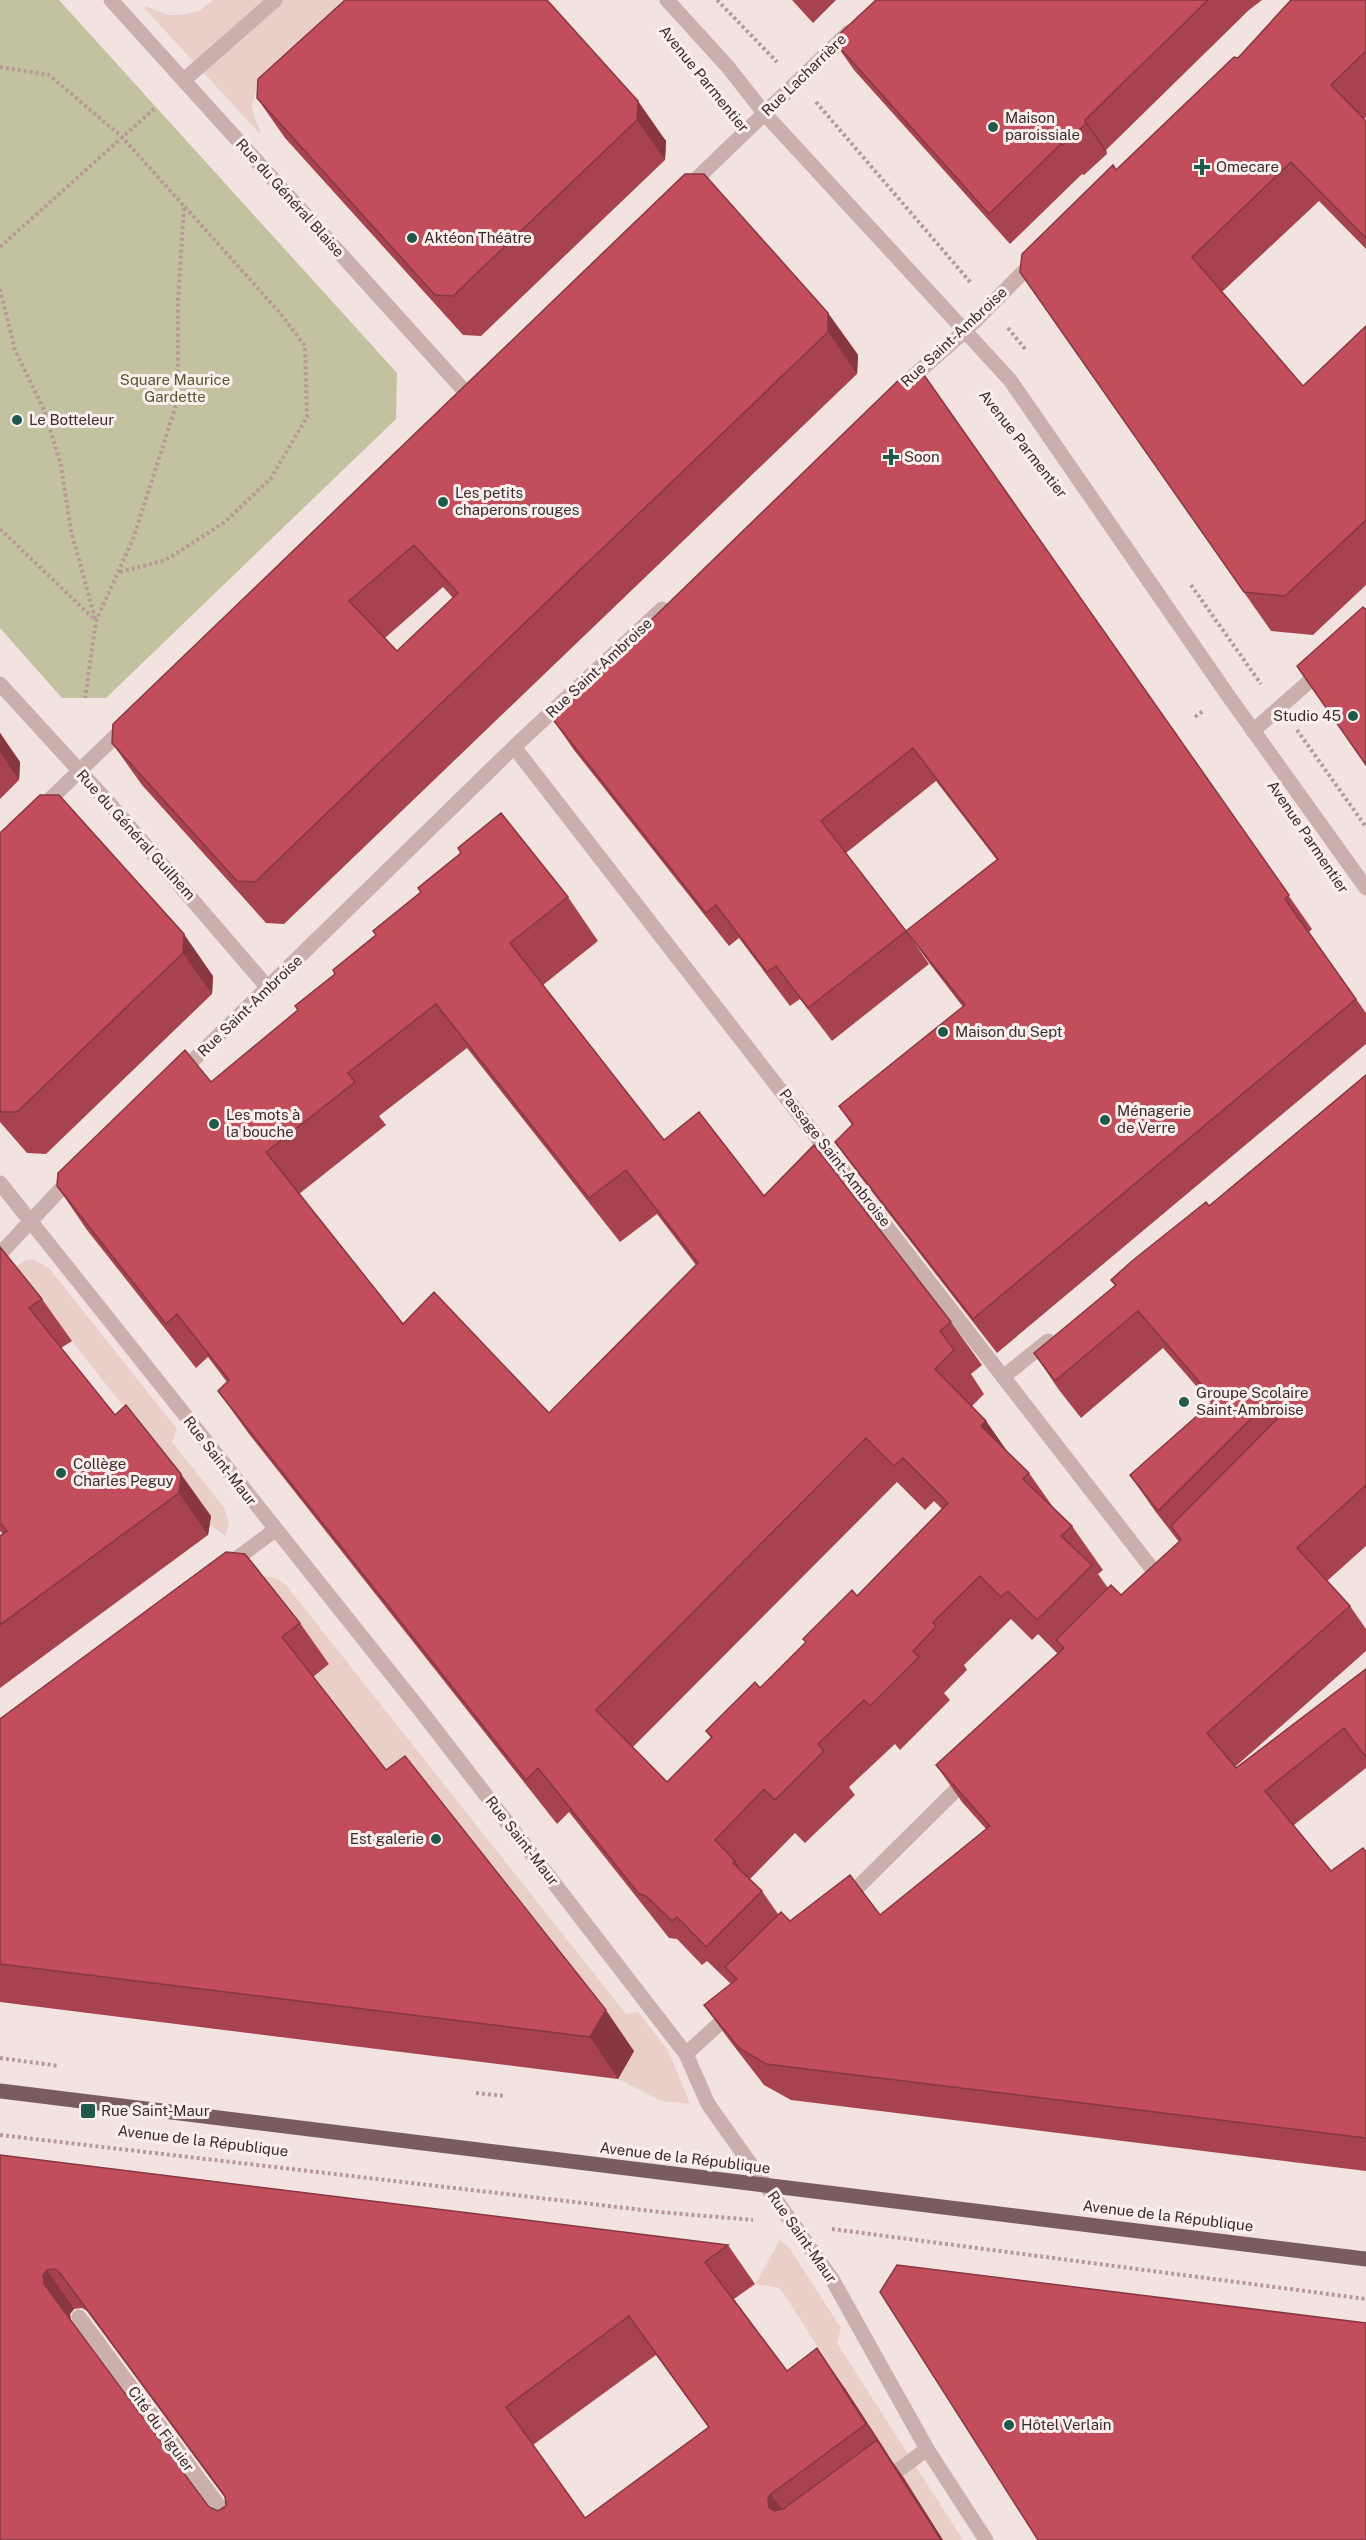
<svg xmlns="http://www.w3.org/2000/svg" width="1366" height="2540" font-family="'Public Sans',sans-serif">
  <style>
    .green { fill: #c2c1a0 }
    .plaza { fill: #eacfc8 }
    .lines { fill: none; stroke-linecap: round; stroke-linejoin: round }
    .path { stroke: #b79996; stroke-width: 4; stroke-dasharray: 3 3; stroke-linecap: butt }
    .service { stroke: #cbafac; stroke-width: 15 }
    .pedestrian { stroke: #cbafac; stroke-width: 15 }
    .minor { stroke: #cbafac; stroke-width: 15 }
    .tertiary { stroke: #cbafac; stroke-width: 15 }
    .primary { stroke: #7a5c5d; stroke-width: 15 }
    .wall { fill: #a7434e; fill-rule: evenodd }
    .shaded-wall { fill: #883740 }
    .building { fill: #c24e5b; stroke: #883740; stroke-width: 1.5; fill-rule: evenodd }
    .poi-dot { fill: #215a4a; stroke: #faefed; stroke-width: 2 }
    .labels { text-anchor: middle; stroke-width: 6; stroke-linejoin: round; paint-order: stroke }
    .street-label { font-size: 15px; fill: #392b2b; stroke: #faefed }
    .poi-label { font-size: 15px; fill: #392b2b; stroke: #faefed; text-anchor: start }
    .park-label { font-size: 15px; fill: #56572f; stroke: #faefed }
  </style>
  <rect width="100%" height="100%" fill="#f2e3e0"/>
  <path class="green" d="M0,0H59L397,373L396,419L106,698H62L0,628Z"/>
  <path class="plaza" d="M213,0H343L259,79L252,104L254,117L261,132L259,133L144,8L146,6L168,15H180L199,11Z
    M33,1259L49,1268L177,1429L172,1442L225,1509L229,1524L225,1536L209,1524L210,1516L14,1268L25,1260Z
    M264,1576L276,1578L286,1585L626,2014L638,2012L668,2050L690,2104L661,2101L618,2079L634,2051L415,1811L310,1679L329,1664L258,1577Z
    M780,2240L790,2249L841,2328L837,2343L963,2540H943L863,2416L792,2379L823,2355L780,2288L755,2284Z"/>
  <g class="lines">
    <path class="path" d="M717,0L777,62
      M0,67L49,75L121,136L184,206L178,301V399L133,539L96,621L85,698
      M816,102L971,283
      M0,247L156,107
      M0,289L15,350L44,410L61,465L71,531L96,621
      M1008,328L1026,350
      M0,529L95,620
      M120,572L166,560L225,522L271,478L307,417L305,346L280,313L185,207
      M1191,585L1261,684
      M1195,717L1203,711
      M1297,730L1366,827
      M0,2058L59,2066
      M476,2093L505,2096
      M0,2135L660,2212L753,2220
      M832,2229L1366,2299"/>
    <path class="service" d="M845,1900L969,1777
      M686,2054L732,2012
      M79,2317L244,2540
      M881,2483L927,2449"/>
    <path class="pedestrian" d="M184,80L275,0"/>
    <path class="minor" d="M111,0L469,396
      M687,188L849,32
      M902,386L965,331L1034,261
      M0,684L109,803L269,989
      M1253,731L1322,670
      M514,747L1153,1570
      M40,809L126,726
      M180,1073L514,747L662,609
      M0,1183L421,1711L686,2054L708,2104L832,2279L927,2449L986,2540
      M0,1254L72,1177
      M1003,1377L1048,1341
      M228,1565L275,1530"/>
    <path class="tertiary" d="M667,0L728,67L764,113L1010,380L1227,694L1366,888"/>
    <path class="primary" d="M0,2091L1366,2259"/>
  </g>
  <path class="wall" d="M547,0L666,141L665,160L481,336L463,335L285,138L257,98Z
    M792,0H836L813,23Z
    M876,0H1262L1249,10L1106,150L1107,154L1084,175L1082,174L1010,244L854,70L833,40Z
    M1366,0V117L1364,119L1366,121V249L1319,201L1222,292L1303,386L1366,326V585L1313,635L1271,631L1020,272L1116,170L1238,58Z
    M685,174L828,313L858,355L857,374L284,924L266,923L142,785L112,743ZM443,587L453,598L397,651L385,638Z
    M924,375L1312,929L1309,932L1366,1013V1044L997,1353L859,1175L835,1142L852,1125L839,1106L963,1007L930,964L906,931L997,860L936,781L846,853L906,931L929,964L832,1041L800,999L790,1006L739,938L729,946L574,750L551,717Z
    M0,733L20,762L19,780L0,799Z
    M40,795L213,976L212,994L46,1154L27,1153L0,1122V833Z
    M568,897L598,941L543,985L664,1140L764,1196L951,1322L982,1365L971,1374L984,1394L972,1406L986,1421L1009,1454L1029,1473L1053,1507L1072,1526L1103,1570L1098,1574L1108,1588L1121,1595L1179,1542L1155,1511L1130,1475L1211,1403L1163,1348L1081,1418L1059,1390L1034,1353L1115,1286L1111,1280L1209,1206L1366,1075V1546L1327,1581L1350,1606L1366,1629V1651L1235,1767L1236,1768L1366,1669V1768L1294,1825L1331,1871L1366,1852V2171L791,2100L764,2085L730,2041L704,2005L731,1984L707,1961L702,1965L677,1939L669,1938L569,1812L557,1824L249,1434L218,1391L227,1382L208,1357L196,1368L87,1230L57,1186L211,1082L298,1010L335,974ZM467,1048L620,1242L657,1214L696,1265L549,1413L403,1324L299,1194L386,1125L379,1116ZM897,1482L925,1510L934,1501L942,1509L857,1596L803,1639L806,1642L760,1688L706,1731L711,1738L667,1782L633,1747ZM1011,1619L1032,1640L1038,1634L1058,1654L936,1765L962,1802L986,1829L880,1915L790,1921L778,1914L762,1891L750,1879L795,1833L805,1843L855,1795L849,1787L895,1744L900,1750L950,1700L944,1693L967,1670L964,1665Z
    M0,1247L42,1299L72,1341L61,1348L115,1415L211,1516L208,1535L0,1688V1536L3,1534L0,1531Z
    M300,1623L329,1664L313,1677L386,1770L634,2051L618,2079L0,2002V1719Z
    M0,2155L728,2245L755,2284L734,2299L787,2371L844,2387L943,2540H0ZM82,2308L87,2311L225,2498L226,2506L218,2511L209,2507L71,2320L70,2314L74,2309ZM656,2355L709,2428L585,2518L533,2445Z"/>
  <path class="shaded-wall" d="M638,101L666,141L665,160L637,120Z
    M1085,120L1106,150L1107,154L1086,124Z
    M828,313L858,355L857,374L828,332Z
    M0,733L20,762L19,780L0,752Z
    M184,934L213,976L212,994L183,953Z
    M986,1421L1016,1464L981,1426Z
    M181,1474L211,1516L208,1535L179,1493Z
    M735,1861L759,1895L733,1863Z
    M606,2010L634,2051L618,2079L590,2037Z
    M47,2270L74,2309L70,2314L71,2323L44,2284L43,2275Z
    M817,2348L844,2387L893,2462L866,2424Z
    M877,2440L904,2478L943,2540H941Z
    M771,2494L798,2532L769,2507L768,2498Z"/>
  <path class="building" d="M345,0H547L638,101L637,120L453,296L435,295L257,98L258,79Z
    M876,0H1208L1085,120L1086,124L1063,145L1061,144L989,214L833,40Z
    M1291,0H1366V51L1331,85L1366,121V238L1291,162L1192,257L1303,386L1366,326V520L1285,596L1244,592L1020,272L1022,254L1113,165L1116,170L1234,57L1238,58Z
    M685,174H704L828,313V332L255,882L237,881L112,743L113,724ZM414,545L458,593L397,651L349,601Z
    M906,373L924,375L1289,895L1285,899L1356,999L973,1319L835,1142L853,1124L839,1106L965,1005L906,931L998,859L913,748L821,821L906,931L808,1008L776,966L767,972L716,905L706,913L551,717Z
    M1363,607L1365,609H1366V765L1297,666Z
    M40,795H59L184,934L183,953L17,1112H0V833Z
    M501,813L568,897L510,943L664,1140L699,1112L764,1196L814,1145L951,1322L940,1331L954,1350L935,1369L986,1421L981,1426L1029,1473L1023,1479L1072,1526L1061,1536L1092,1565L1037,1620L1008,1591L1001,1597L980,1576L933,1622L936,1627L913,1651L919,1657L870,1706L864,1700L818,1744L824,1751L775,1800L764,1789L715,1840L735,1861L733,1863L762,1891L706,1947L677,1917L672,1921L646,1896L639,1894L538,1768L526,1780L218,1391L229,1380L177,1314L166,1324L57,1186L58,1173L185,1050L211,1082L298,1010L295,1006L335,974L333,970L376,935L373,931L421,892L418,888L461,853L458,848ZM436,1004L589,1198L626,1170L698,1263L549,1413L434,1292L403,1324L266,1152L355,1082L348,1073ZM866,1438L894,1466L903,1458L948,1503L857,1596L852,1590L803,1639L806,1642L760,1688L755,1682L706,1731L712,1737L667,1782L596,1710Z
    M1366,1075V1488L1365,1486L1297,1548L1350,1606L1207,1733L1236,1768L1366,1669V1757L1344,1728L1265,1791L1331,1871L1363,1848L1366,1852V2138L766,2064L739,2048L704,2005L737,1979L725,1967L781,1912L790,1921L850,1875L880,1915L990,1826L936,1765L1064,1648L1056,1640L1111,1585L1121,1595L1181,1540L1171,1526L1282,1414L1280,1406L1275,1403L1265,1405L1158,1511L1130,1475L1215,1400L1138,1311L1055,1381L1034,1353L1116,1285L1111,1280L1132,1261L1206,1202L1209,1206Z
    M0,1247L42,1299L29,1308L115,1415L126,1405L181,1474L179,1493L0,1625V1536L7,1531L0,1523Z
    M226,1552L245,1554L300,1623L282,1637L386,1770L405,1756L606,2010L590,2037L0,1964V1719Z
    M0,2155L728,2245L705,2262L787,2371L817,2348L866,2424L771,2494L768,2498L769,2507L774,2511L783,2509L877,2440L941,2540H0ZM55,2269L60,2273L225,2496L226,2506L218,2511L209,2507L44,2284L43,2275L47,2270ZM629,2316L709,2427L585,2518L506,2407Z
    M897,2265L1366,2323V2540H1038L880,2292Z"/>
  <g class="poi-dot">
    <circle cx="993" cy="127" r="6"/>
    <path d="M1199 158h6v6h6v6h-6v6h-6v-6h-6v-6h6z"/>
    <circle cx="412" cy="238" r="6"/>
    <circle cx="17" cy="420" r="6"/>
    <path d="M888 448h6v6h6v6h-6v6h-6v-6h-6v-6h6z"/>
    <circle cx="443" cy="502" r="6"/>
    <circle cx="1353" cy="716" r="6"/>
    <circle cx="943" cy="1032" r="6"/>
    <circle cx="1105" cy="1120" r="6"/>
    <circle cx="214" cy="1124" r="6"/>
    <circle cx="1184" cy="1402" r="6"/>
    <circle cx="61" cy="1473" r="6"/>
    <circle cx="436" cy="1839" r="6"/>
    <rect x="80" y="2103" width="16" height="16" rx="3"/>
    <circle cx="1009" cy="2425" r="6"/>
  </g>
  <g class="labels">
    <g class="street-label">
      <text transform="translate(804 75) rotate(-44)" y="5">Rue Lacharrière</text>
      <text transform="translate(704 79) rotate(51)" y="5">Avenue Parmentier</text>
      <text transform="translate(290 198) rotate(48)" y="5">Rue du Général Blaise</text>
      <text transform="translate(954 337) rotate(-43)" y="5">Rue Saint-Ambroise</text>
      <text transform="translate(1023 444) rotate(52)" y="5">Avenue Parmentier</text>
      <text transform="translate(599 668) rotate(-43)" y="5">Rue Saint-Ambroise</text>
      <text transform="translate(136 835) rotate(48)" y="5">Rue du Général Guilhem</text>
      <text transform="translate(1308 837) rotate(56)" y="5">Avenue Parmentier</text>
      <text transform="translate(250 1006) rotate(-44)" y="5">Rue Saint-Ambroise</text>
      <text transform="translate(835 1158) rotate(52)" y="5">Passage Saint-Ambroise</text>
      <text transform="translate(220 1461) rotate(52)" y="5">Rue Saint-Maur</text>
      <text transform="translate(522 1841) rotate(52)" y="5">Rue Saint-Maur</text>
      <text transform="translate(203 2141) rotate(7)" y="5">Avenue de la République</text>
      <text transform="translate(685 2158) rotate(7)" y="5">Avenue de la République</text>
      <text transform="translate(1168 2216) rotate(7)" y="5">Avenue de la République</text>
      <text transform="translate(802 2237) rotate(55)" y="5">Rue Saint-Maur</text>
      <text transform="translate(161 2429) rotate(54)" y="5">Cité du Figuier</text>
    </g>
    <g class="poi-label">
      <text x="1005" y="123">Maison<tspan x="1005" dy="17">paroissiale</tspan></text>
      <text x="1216" y="172">Omecare</text>
      <text x="424" y="243">Aktéon Théâtre</text>
      <text x="29" y="425">Le Botteleur</text>
      <text x="904" y="462">Soon</text>
      <text x="455" y="498">Les petits<tspan x="455" dy="17">chaperons rouges</tspan></text>
      <text x="1341" y="721" text-anchor="end">Studio 45</text>
      <text x="955" y="1037">Maison du Sept</text>
      <text x="1117" y="1116">Ménagerie<tspan x="1117" dy="17">de Verre</tspan></text>
      <text x="226" y="1120">Les mots à<tspan x="226" dy="17">la bouche</tspan></text>
      <text x="1196" y="1398">Groupe Scolaire<tspan x="1196" dy="17">Saint-Ambroise</tspan></text>
      <text x="73" y="1469">Collège<tspan x="73" dy="17">Charles Peguy</tspan></text>
      <text x="424" y="1844" text-anchor="end">Est galerie</text>
      <text x="101" y="2116">Rue Saint-Maur</text>
      <text x="1021" y="2430">Hôtel Verlain</text>
    </g>
    <g class="park-label">
      <text x="175" y="385">Square Maurice<tspan x="175" dy="17">Gardette</tspan></text>
    </g>
  </g>
</svg>
